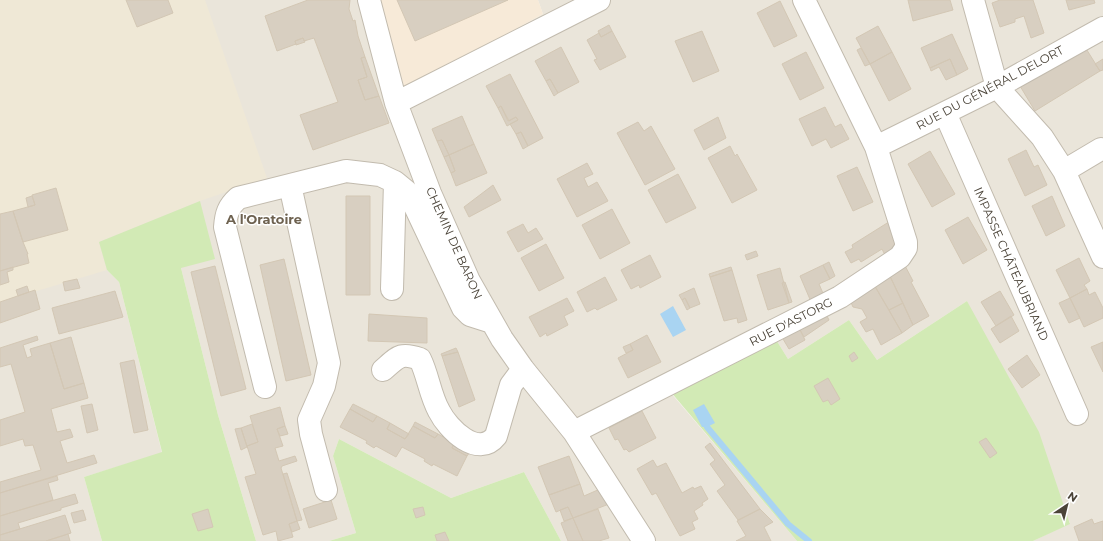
<svg xmlns="http://www.w3.org/2000/svg" width="1103" height="541" font-family="Montserrat,sans-serif">
  <style>
    .residential { fill: #eae5da }
    .commercial { fill: #f7ead8 }
    .education { fill: #efe8d6 }
    .green { fill: #d2eab5 }
    .water { fill: #a9d4f2 }
    .lines { fill: none; stroke-linecap: round; stroke-linejoin: round }
    .stream { stroke: #a9d4f2; stroke-width: 6 }
    .building { fill: #d8cfc1; stroke: #d3c7b4 }
    .minor-casing { stroke: #c2bbae; stroke-width: 24 }
    .minor { stroke: #fff; stroke-width: 22 }
    .labels { text-anchor: middle; stroke-width: 3; stroke-linejoin: round; paint-order: stroke }
    .street-label { font-size: 12px; fill: #4b4439; stroke: #fff }
    .neighbourhood-label { font-size: 13px; font-weight: bold; fill: #6e6250; stroke: #fff }
  </style>
  <rect width="100%" height="100%" fill="#f6f3ec"/>
  <path class="residential" d="M0,0H380L405,90L543,14L538,0H1103V541H1033L1070,523L967,301L877,360L849,320L788,359L775,338L670,392L797,541H561L524,472L451,498L339,439L333,456L356,533L329,541H256L218,415L181,268L107,270L119,282L162,453L84,477L102,541H0Z"/>
  <path class="commercial" d="M380,0H538L543,14L405,90Z"/>
  <path class="education" d="M0,0H205L267,178L200,201L99,242L107,270L0,302Z"/>
  <path class="green" d="M200,201L215,259L181,268L218,415L256,541H102L84,477L162,452L119,282L107,270L99,242Z
    M967,301L1039,432L1070,524L1033,541H797L670,391L775,338L788,359L849,320L877,360Z
    M339,439L451,498L524,472L561,541H329L356,533L333,456Z"/>
  <path class="water" d="M673,306L686,330L673,337L660,314Z
    M704,404L715,423L707,427H702L693,410Z"/>
  <g class="lines">
    <path class="stream" d="M707,427L788,524L809,541"/>
  </g>
  <path class="building" d="M126,0H168L173,13L137,27Z
    M308,0H350L349,9L353,21L355,20L358,36L365,57L361,58L367,77L358,80L365,100L379,96L389,123L313,150L300,115L338,102L314,38L304,41L303,38L295,41L296,44L277,51L265,16Z
    M397,0H508L415,41Z
    M908,0H950L953,10L913,21Z
    M1000,0H1033L1044,33L1031,38L1024,16L1015,19V22L1000,27L992,3Z
    M1066,0H1094L1095,3L1069,10Z
    M780,1L797,36L774,47L757,13Z
    M609,25L612,31L601,37L598,31Z
    M878,26L892,52L870,64L856,38Z
    M612,31L626,57L600,70L594,60L597,59L587,40L599,33L601,37Z
    M702,31L719,71L693,82L675,41Z
    M952,34L968,69L957,75L950,59L930,68L921,48Z
    M303,38L305,42L296,45L295,41Z
    M561,47L579,82L558,93L550,79L546,81L535,61Z
    M1085,47L1100,71L1035,111L1020,86Z
    M861,48L870,64L865,66L857,50Z
    M806,52L824,88L800,100L782,64Z
    M892,52L911,89L889,101L870,64Z
    M365,57L379,96L365,100L358,80L367,77L361,58Z
    M950,59L957,75L946,80L939,67L931,71L930,68Z
    M1103,59V70L1100,71L1095,64Z
    M510,74L543,138L528,146L521,132L516,134L510,124L518,120L516,117L509,121L501,106L498,108L486,86Z
    M550,79L558,93L554,96L546,81Z
    M501,106L508,121L516,117L518,120L507,126L498,108Z
    M825,107L835,127L841,124L849,139L831,148L826,139L812,146L799,119Z
    M462,116L474,144L449,155L442,140L437,141L432,129Z
    M718,117L726,138L704,150L694,130Z
    M638,122L644,131L651,126L675,169L645,185L617,133Z
    M521,132L528,146L523,149L516,134Z
    M442,140L449,155L444,157L437,141Z
    M474,144L487,173L456,186L451,173L455,171L449,155Z
    M730,146L735,156L737,154L757,190L732,203L708,158Z
    M1026,150L1034,167L1038,165L1047,185L1025,196L1008,159Z
    M930,151L955,194L932,207L908,164Z
    M449,155L455,171L451,173L444,157Z
    M587,163L593,174L584,178L588,187L597,182L608,201L577,217L557,179Z
    M857,167L873,202L853,211L837,176Z
    M678,174L696,208L666,223L648,190Z
    M493,185L501,200L469,217L464,207Z
    M56,188L68,230L23,242L13,211L35,205L32,195Z
    M32,196L35,205L28,207L26,198Z
    M346,196H370V295H346Z
    M1052,196L1065,226L1046,236L1032,206Z
    M612,209L630,243L600,259L582,225Z
    M13,211L23,242L28,254H27L29,263L0,271V214Z
    M968,217L987,250L963,264L945,230Z
    M892,220L901,245L886,257L882,249L861,262L859,259L851,263L845,252L853,248L852,245Z
    M523,224L528,233L536,228L543,239L518,252L507,232Z
    M546,244L564,278L539,291L521,258Z
    M756,251L758,256L747,260L745,255Z
    M650,255L661,277L640,288L639,285L631,289L621,270Z
    M1079,258L1090,281L1084,285L1087,289L1070,298L1056,270Z
    M284,259L311,375L286,381L260,265Z
    M902,260L913,281L911,282L929,316L913,325L887,270Z
    M829,262L835,276L830,279L823,265Z
    M823,265L830,279L819,284L825,298L812,304L800,276Z
    M215,266L246,389L221,396L191,272Z
    M13,267V270L7,272L9,282L0,285V271Z
    M731,267L732,270L710,277L709,274Z
    M780,268L789,303L768,310L757,275Z
    M732,270L747,320L738,323L737,318L724,321L710,277Z
    M887,270L903,303L889,310L873,283Z
    M605,277L617,300L597,310L595,308L587,312L577,292Z
    M77,279L80,288L65,291L63,282Z
    M785,282L792,302L789,303L782,283Z
    M873,283L902,333L881,345L873,329L866,332L860,322L867,318L862,309L853,307L848,296Z
    M27,286L29,292L18,296L16,290Z
    M694,288L700,304L690,308L685,298L682,300L679,295Z
    M1087,289L1089,295L1095,292L1103,308V318L1084,327L1070,298Z
    M35,290L40,309L0,323V302Z
    M115,291L123,317L59,334L52,308Z
    M1000,291L1014,315L996,326L981,302Z
    M567,298L574,311L564,316L568,325L547,336L546,333L540,337L529,317Z
    M685,298L690,308L687,310L682,300Z
    M1070,298L1080,318L1069,323L1059,303Z
    M903,303L913,325L902,333L889,310Z
    M842,307L827,316L829,320L804,337L797,324Z
    M369,314L427,318V343L368,341Z
    M1011,316L1019,331L1000,343L991,329Z
    M797,324L805,340L789,349L780,334Z
    M647,335L661,362L628,378L618,358L633,350L630,344Z
    M37,336L38,340L23,345L27,358L32,356L30,349L50,343L64,389L84,383L88,398L51,409L57,432L70,429L73,437L60,441L67,463L94,455L97,463L0,493V482L41,470L33,445L25,446L23,439L0,446V420L25,412L11,364L0,367V348Z
    M71,337L84,383L64,389L50,343Z
    M1103,342V372L1091,347Z
    M630,344L633,350L626,353L623,347Z
    M456,348L458,352L442,356L441,354Z
    M458,352L475,400L459,407L442,356Z
    M854,352L858,358L852,362L849,356Z
    M1027,355L1040,375L1022,388L1008,369Z
    M134,360L148,430L134,433L120,363Z
    M828,378L840,399L831,405L828,400L823,402L814,386Z
    M92,404L98,430L87,433L81,406Z
    M353,404L377,416L373,422L350,409Z
    M280,407L285,426L277,429L283,446L275,448L279,461L295,456L297,461L282,466L281,468L297,521L289,524L293,537L278,541L276,531L263,535L245,477L256,474L247,446L258,442L250,416Z
    M350,409L373,422L377,416L390,423L387,429L405,439L413,426L435,438L438,434L454,443L452,448L467,456L457,476L433,464L432,466L424,461L425,459L402,447L396,457L376,446L374,448L366,443L367,441L340,427Z
    M642,411L656,438L629,452L626,449L624,450L618,439L615,440L609,428Z
    M415,422L438,434L435,438L413,426Z
    M390,423L409,434L405,439L387,429Z
    M252,424L258,442L247,446L241,428Z
    M285,426L288,434L280,436L277,429Z
    M241,428L247,447L241,450L235,429Z
    M986,438L997,453L990,458L979,442Z
    M454,443L470,452L467,456L452,448Z
    M710,443L760,509L738,520L717,491L725,485L710,464L715,460L705,447Z
    M569,456L580,484L549,495L538,467Z
    M653,460L657,467L666,463L682,493L693,487L694,489L701,486L708,499L702,503L703,505L694,511L698,519L692,522L695,529L680,536L656,493L652,495L637,469Z
    M287,473L302,520L297,521L283,474Z
    M57,476L58,480L48,483L53,500L0,516V493Z
    M580,484L584,496L600,489L609,504L573,518L568,507L556,512L549,495Z
    M75,494L78,503L61,508V510L18,523L20,529L0,535V516Z
    M331,500L337,519L309,528L303,509Z
    M423,507L425,515L416,518L413,509Z
    M568,507L573,518L564,521L560,510Z
    M208,509L213,527L198,531L192,514Z
    M598,509L609,538L599,541H583L573,518Z
    M760,509L773,522L764,527L771,541H736L746,536L737,521Z
    M83,510L86,520L74,523L71,513Z
    M65,515L71,533L68,534L46,541H0V535Z
    M573,518L583,541H568L561,523Z
    M1092,519L1094,524L1103,521V541H1079L1074,527Z
    M297,521L300,529L292,532L289,524Z
    M445,532L449,541H437L435,535Z
    M68,534L70,541H46Z"/>
  <g class="lines">
    <g class="minor-casing">
      <path id="minor" d="M369,0L396,103L430,193L469,281L502,339L523,369L574,432L644,541
        M973,0L997,87L1042,137L1064,171L1103,257
        M396,103L599,0
        M945,113L1077,414
        M876,147L997,87L1103,28
        M1064,171L1101,149
        M290,185L329,363L324,386L309,420L311,434L326,490
        M392,289L395,182
        M383,370C398,357 400,352 420,359C428,375 430,395 439,411C448,429 478,459 496,436L511,385L523,369
        M265,387L225,227C226,214 228,207 238,198L346,171L380,175L395,182L406,191L411,198L463,308L470,315L492,322
        M574,432L840,297L900,257L906,248V242L876,147L804,0"/>
    </g>
    <use href="#minor" class="minor"/>
  </g>
  <g class="labels">
    <g class="street-label">
      <text transform="translate(990 88) rotate(-28)" y="4">RUE DU GÉNÉRAL DELORT</text>
      <text transform="translate(454 243) rotate(66)" y="4">CHEMIN DE BARON</text>
      <text transform="translate(1011 264) rotate(66)" y="4">IMPASSE CHÂTEAUBRIAND</text>
      <text transform="translate(791 322) rotate(-27)" y="4">RUE D'ASTORG</text>
    </g>
    <g class="neighbourhood-label">
      <text x="264" y="224">A l'Oratoire</text>
    </g>
  </g>
  <g transform="translate(1067 505) rotate(35)" stroke="#ffffff" stroke-width="3" paint-order="stroke">
  <path d="M0-3L7 15L0 10L-7 15Z" fill="#4b4439"/>
  <text y="-6" font-size="11" font-weight="bold" text-anchor="middle" fill="#4b4439">N</text>
  </g>
</svg>
